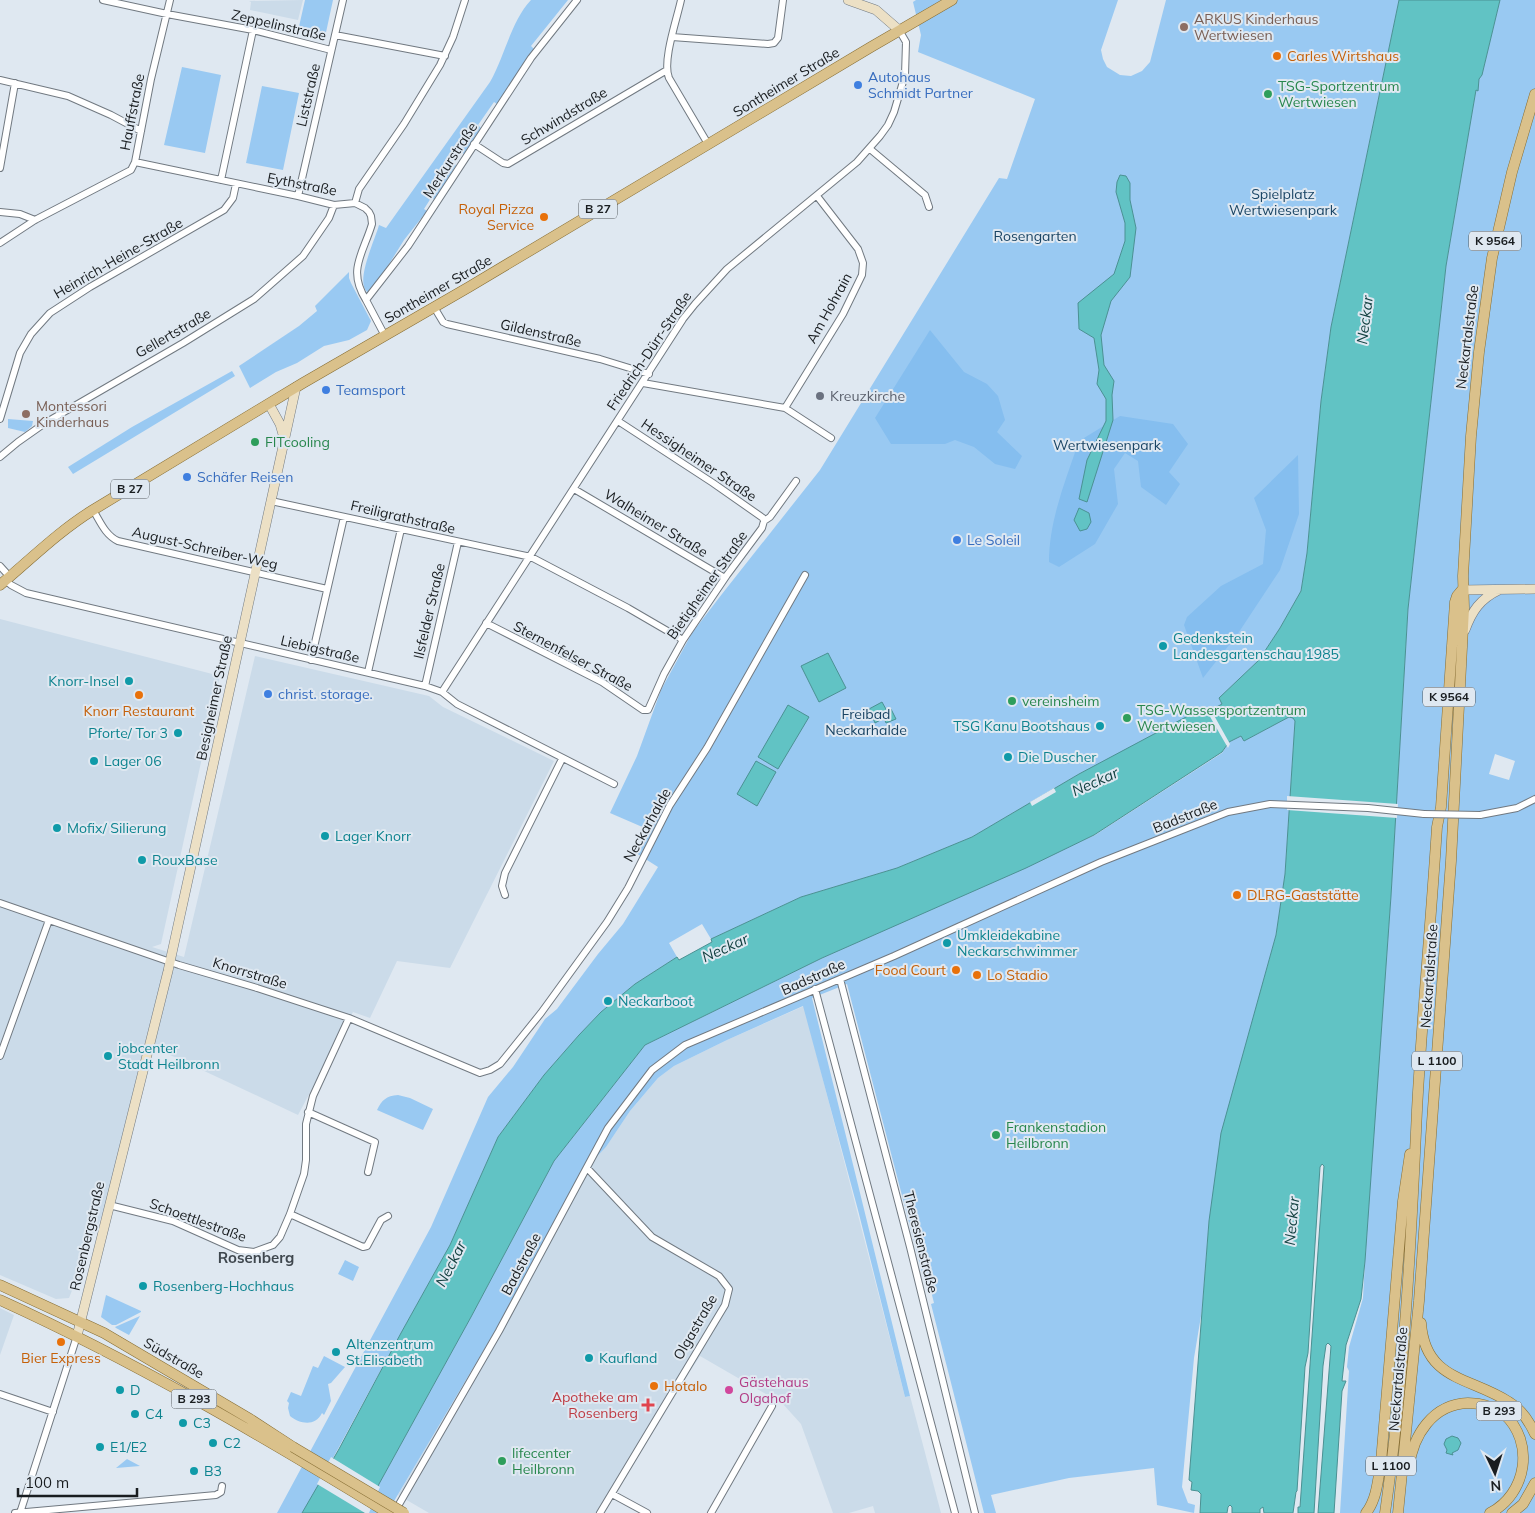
<svg xmlns="http://www.w3.org/2000/svg" width="1535" height="1513" font-family="Mulish,sans-serif">
  <style>
    .built { fill: #cbdbe9 }
    .green { fill: #99c9f2; fill-rule: evenodd }
    .forest { fill: #85beef }
    .water { fill: #61c3c4; stroke: #4b9193 }
    .pier { fill: #dfe8f1 }
    .lines { fill: none; stroke-linecap: round; stroke-linejoin: round }
    .street-casing { stroke: #717981; stroke-width: 8 }
    .secondary-casing { stroke: #717981; stroke-width: 10 }
    .primary-casing { stroke: #866d33; stroke-width: 11 }
    .street { stroke: #fff; stroke-width: 6 }
    .secondary { stroke: #ece0c5; stroke-width: 9 }
    .primary { stroke: #dac18b; stroke-width: 10 }
    .street-bridge-casing { stroke: #717981; stroke-width: 8; stroke-linecap: butt }
    .primary-bridge-casing { stroke: #866d33; stroke-width: 11; stroke-linecap: butt }
    .street-bridge { stroke: #fff; stroke-width: 6 }
    .primary-bridge { stroke: #dac18b; stroke-width: 10 }
    .education-dot { fill: #8d6e63; stroke: #dfe8f1; stroke-width: 2 }
    .food-dot { fill: #e8710a; stroke: #dfe8f1; stroke-width: 2 }
    .shop-dot { fill: #3f7fe0; stroke: #dfe8f1; stroke-width: 2 }
    .leisure-dot { fill: #2e9e5b; stroke: #dfe8f1; stroke-width: 2 }
    .worship-dot { fill: #6b7280; stroke: #dfe8f1; stroke-width: 2 }
    .culture-dot { fill: #0f9aa8; stroke: #dfe8f1; stroke-width: 2 }
    .hotel-dot { fill: #d1479c; stroke: #dfe8f1; stroke-width: 2 }
    .health-dot { fill: #e0444e; stroke: #dfe8f1; stroke-width: 2 }
    .labels { text-anchor: middle; stroke-width: 4; stroke-linejoin: round; paint-order: stroke }
    .shield { fill: #dfe8f1; stroke: #545a5f; stroke-width: 1 }
    .shield-label { font-size: 12px; font-weight: bold; fill: #191d20 }
    .education-label { font-size: 14px; fill: #785e54; stroke: #dfe8f1; text-anchor: start }
    .street-label { font-size: 14px; fill: #191d20; stroke: #dfe8f1 }
    .food-label { font-size: 14px; fill: #c56008; stroke: #dfe8f1; text-anchor: start }
    .shop-label { font-size: 14px; fill: #366cbe; stroke: #dfe8f1; text-anchor: start }
    .leisure-label { font-size: 14px; fill: #27864d; stroke: #dfe8f1; text-anchor: start }
    .park-label { font-size: 14px; fill: #194464; stroke: #dfe8f1 }
    .worship-label { font-size: 14px; fill: #5b616d; stroke: #dfe8f1; text-anchor: start }
    .culture-label { font-size: 14px; fill: #0d838f; stroke: #dfe8f1; text-anchor: start }
    .hotel-label { font-size: 14px; fill: #b23c85; stroke: #dfe8f1; text-anchor: start }
    .health-label { font-size: 14px; fill: #be3a42; stroke: #dfe8f1; text-anchor: end }
    .water-label { font-size: 15px; font-style: italic; fill: #144242; stroke: #dfe8f1 }
    .neighbourhood-label { font-size: 15px; font-weight: bold; fill: #3f474e; stroke: #dfe8f1 }
  </style>
  <rect width="100%" height="100%" fill="#dfe8f1"/>
  <path class="built" d="M303,0L298,20L250,10L251,2L249,1Z
    M0,619L220,676L161,944L152,947L184,957L255,656L429,696L443,707L554,761L450,968L397,961L370,1018L353,1012L298,1115L153,1047L122,1165L69,1298L56,1299L0,1275Z
    M804,1006L905,1397L910,1396L941,1513H875L873,1506L849,1513H833L801,1424L783,1404L700,1356L597,1513H429L398,1495L498,1326L581,1173L606,1147L630,1111L658,1078L674,1066L727,1040Z
    M0,1308L14,1315L0,1355Z"/>
  <path class="green" d="M305,0H333L325,37L298,31Z
    M531,0H568L531,46L534,49L497,104L494,102L478,125L481,128L464,154L461,152L453,163L456,165L435,200L431,198L424,209L427,211L404,240L373,290L367,292C355,281 375,240 379,225L386,228L490,82C505,56 511,21 531,0Z
    M916,0H1118L1101,50L1103,59L1107,67L1120,75L1131,76L1142,71L1150,62L1166,0H1399L1331,327L1321,401L1307,553L1301,591L1280,628L1259,660L1219,698L1222,704L1211,710H1205L1079,774L972,837L897,868L801,897L711,939L702,924L669,943L677,957L635,984L601,1012L579,1035L544,1075L498,1137L450,1245L401,1333L308,1504L302,1513H277L431,1227L488,1097L513,1067L545,1019L557,1009L598,954L623,924L658,867L636,853L647,829L610,813L637,756L661,690L692,633L722,594L820,470L999,178L1007,179L1035,99L918,52L921,35L913,2Z
    M1500,0H1535V1513H1340L1349,1371L1347,1367L1349,1347L1363,1298L1368,1206L1391,896L1408,609L1446,266L1476,90H1478V79L1482,75ZM1495,754L1515,761L1509,780L1489,774Z
    M182,67L221,75L205,153L164,145Z
    M262,86L299,93L283,170L246,163Z
    M349,272V278L351,283L371,321L367,330L349,340L324,346L297,363L276,372L250,388L239,366L299,326L317,311L315,306Z
    M232,371L235,376L73,474L68,467L132,427Z
    M8,419L33,421L32,426L25,432L8,428Z
    M1289,717L1293,718L1295,721L1285,874L1276,935L1252,1023L1209,1221L1202,1310L1194,1358L1182,1487L1188,1503L1195,1505L1194,1513L1157,1505L1154,1468L1069,1478L991,1495L996,1513H984L931,1304L934,1303L929,1283L925,1284L847,984L812,998L910,1396L905,1397L858,1210L803,1006L727,1040L674,1066L658,1078L630,1111L606,1147L581,1173L498,1326L387,1513H366L379,1484L471,1317L554,1161L645,1045L822,958L1095,835L1222,753L1229,742L1241,736L1244,741Z
    M398,1095L410,1098L433,1109L423,1130L377,1110C382,1100 386,1096 398,1095Z
    M345,1260L359,1267L353,1281L338,1274Z
    M106,1295L141,1311V1312L116,1325H112L101,1317Z
    M140,1316L129,1335L116,1328L115,1327Z
    M324,1356L345,1367L331,1383L328,1384L331,1401L324,1415L322,1413C315,1427 300,1424 290,1416L288,1408L289,1403L287,1401L291,1392L301,1396L313,1366L318,1368Z
    M127,1459L140,1466L116,1468Z"/>
  <path class="forest" d="M930,330L964,372L987,384L998,396L1005,420L997,432L1022,456L1015,469L995,464L974,447L955,440L945,444H891L875,418Z
    M1120,416L1173,424L1188,444L1169,472L1180,484L1166,505L1141,487L1138,461L1125,453L1114,469L1118,504L1095,544L1059,567L1049,562C1049,520 1066,479 1079,441Z
    M1298,455L1299,514L1280,570L1237,635L1203,678L1184,625L1187,617L1221,586L1263,564L1266,530L1254,498Z"/>
  <path class="water" d="M1399,0H1500L1482,75L1479,79L1478,91L1476,90L1446,266L1408,609L1391,896L1365,1261L1361,1299L1346,1345L1342,1381H1346L1342,1391L1334,1513H1318L1331,1346L1328,1343L1326,1345L1323,1366L1314,1513H1298V1507H1300L1324,1166L1322,1164L1320,1167L1308,1353L1305,1367L1297,1491L1296,1492L1293,1513H1264L1263,1507L1260,1509V1513H1232V1507L1230,1505L1228,1507L1227,1513H1200L1201,1494L1198,1491L1191,1490L1192,1482L1189,1480L1209,1221L1221,1133L1276,935L1285,874L1295,721L1293,718L1289,717L1244,741L1241,736L1229,742L1222,752L1094,835L1026,868L822,958L645,1045L554,1161L471,1317L379,1484L366,1513H302L339,1449L401,1333L450,1245L498,1137L544,1075L579,1035L601,1012L635,984L677,957L679,960L712,942L711,939L801,897L897,868L972,837L1079,774L1201,709L1211,710L1222,704L1219,698L1259,660L1280,628L1301,591L1307,553L1321,401L1331,327Z
    M1120,175L1126,176L1130,183V200L1136,228L1130,277L1111,301L1101,335L1104,365L1114,381L1112,395L1113,420L1087,502L1079,499L1087,460L1106,421V399L1097,384L1099,370L1094,338L1079,329L1078,303L1114,274L1125,241V223L1116,192L1117,182Z
    M1079,508L1089,513L1091,522L1087,529L1080,531L1074,520Z
    M828,653L846,688L819,702L801,666Z
    M882,702L887,711L891,709L896,719L886,723L884,718L875,723L869,709Z
    M788,705L809,717L778,769L758,757Z
    M756,761L776,772L757,806L737,794Z
    M1452,1436L1458,1438L1461,1443L1458,1450L1452,1453L1453,1455L1446,1453L1447,1450L1444,1444L1446,1439Z"/>
  <path class="pier" d="M1205,708H1209L1211,710L1230,744L1228,748Z
    M1054,788L1056,792L1032,806L1030,802Z
    M1287,796L1398,804L1397,818L1287,810Z
    M331,1457L380,1487L369,1513H365L317,1484Z"/>
  <g class="lines">
    <g class="street-casing">
      <path id="street" d="M103,0L167,14L253,30L331,50
        M681,0C677,19 662,61 669,78L708,144
        M335,35L445,56
        M672,37L768,44L774,43L778,38L783,0
        M0,80L68,96L111,115L141,131
        M474,144L503,163L508,164L667,70
        M870,149L925,195L929,207
        M135,162L298,196L334,205L355,203L365,208L369,212L371,216L372,224C363,254 347,270 366,300
        M0,168L15,83
        M221,180L253,30
        M298,196L343,0
        M355,203L359,189L404,124L440,65L453,37L465,0
        M0,212L20,214L35,220
        M0,243L35,220L131,170L135,162L151,79L170,0
        M434,307L443,322L447,324L600,359L649,374
        M385,336L366,300L408,246L531,58L577,0
        M643,383L785,408L831,438
        M785,408L843,314L862,275L863,263L858,249L817,196
        M0,419L20,353L31,334L50,313L90,287L224,210L233,198L236,184
        M618,421L713,483L763,518L764,521
        M0,457L18,442L45,423L183,343L254,299L303,256L329,218L334,205
        M574,489L725,578
        M271,501L531,557L628,608L683,640
        M93,510C100,521 105,535 118,541L327,589
        M0,566L10,577
        M5,580L11,585L26,593L425,686L442,692L457,704L614,784
        M486,623L602,682L643,710H648L664,674L683,640L727,575L762,528L764,521L770,517L796,481
        M311,660L344,517
        M368,672L401,529
        M425,686L458,542
        M442,692L683,319L695,304L727,269L857,162L880,136L888,125L894,112L905,75L906,42L899,30
        M1480,815L1517,808L1535,799
        M505,895L502,886L505,873L562,759
        M0,903L179,965L257,988L349,1018L480,1073L490,1070L500,1064L541,1013L607,922L628,888L670,805L707,748L805,575
        M840,979L910,1247L975,1513
        M815,989L955,1513
        M0,1056L49,920
        M308,1112L375,1142L368,1172
        M587,1168L652,1237L719,1276L729,1289L725,1305L600,1513
        M109,1205L173,1221L238,1250L254,1252L273,1245L280,1237L290,1214L304,1174L306,1160V1124L313,1096L349,1018
        M290,1214L363,1247L367,1246L381,1220L388,1216
        M0,1394L53,1412
        M612,1494L647,1513
        M15,1513L216,1495L221,1492L222,1486
        M20,1513L77,1336
        M394,1513L499,1331L608,1128L652,1070L685,1045L894,956L1101,862L1228,812L1270,804L1368,808L1424,814
        M711,1513L772,1406"/>
    </g>
    <g class="secondary-casing">
      <path id="secondary" d="M848,0L876,10L899,30
        M269,404L280,424L284,438
        M1462,590L1535,589
        M1465,630C1472,611 1480,599 1499,590
        M77,1336L168,971L296,387"/>
    </g>
    <g class="primary-casing">
      <path id="primary" d="M0,585C31,559 59,531 93,510L303,383L469,287L871,47L952,0
        M0,1285L104,1333L250,1419L293,1447
        M0,1300C134,1361 262,1436 388,1513
        M1421,1323C1425,1381 1471,1377 1509,1402C1521,1409 1529,1421 1535,1434
        M1409,1467C1413,1435 1433,1404 1468,1403C1481,1403 1494,1407 1504,1414C1535,1442 1527,1494 1490,1513
        M1366,1513C1377,1499 1378,1479 1381,1462L1403,1201L1410,1154
        M1385,1513C1404,1380 1411,1244 1417,1110C1422,1016 1431,921 1437,827L1441,807L1455,602L1457,596L1462,590
        M1398,1513L1419,1301L1451,861L1464,608L1463,576L1471,436L1479,352L1492,258L1512,172L1535,94
        M1512,1513L1523,1504L1535,1483"/>
    </g>
    <use href="#street" class="street"/>
    <use href="#secondary" class="secondary"/>
    <use href="#primary" class="primary"/>
    <g class="street-bridge-casing">
      <path id="street-bridge" d="M1424,814L1480,815"/>
    </g>
    <g class="primary-bridge-casing">
      <path id="primary-bridge" d="M293,1447L404,1513"/>
    </g>
    <use href="#street-bridge" class="street-bridge"/>
    <use href="#primary-bridge" class="primary-bridge"/>
  </g>
  <g class="education-dot">
    <circle cx="1184" cy="27" r="5"/>
    <circle cx="26" cy="414" r="5"/>
  </g>
  <g class="food-dot">
    <circle cx="1277" cy="56" r="5"/>
    <circle cx="544" cy="217" r="5"/>
    <circle cx="139" cy="695" r="5"/>
    <circle cx="1237" cy="895" r="5"/>
    <circle cx="956" cy="970" r="5"/>
    <circle cx="977" cy="975" r="5"/>
    <circle cx="61" cy="1342" r="5"/>
    <circle cx="654" cy="1386" r="5"/>
  </g>
  <g class="shop-dot">
    <circle cx="858" cy="85" r="5"/>
    <circle cx="326" cy="390" r="5"/>
    <circle cx="187" cy="477" r="5"/>
    <circle cx="957" cy="540" r="5"/>
    <circle cx="268" cy="694" r="5"/>
  </g>
  <g class="leisure-dot">
    <circle cx="1268" cy="94" r="5"/>
    <circle cx="255" cy="442" r="5"/>
    <circle cx="1012" cy="701" r="5"/>
    <circle cx="1127" cy="718" r="5"/>
    <circle cx="996" cy="1135" r="5"/>
    <circle cx="502" cy="1461" r="5"/>
  </g>
  <circle class="worship-dot" cx="820" cy="396" r="5"/>
  <g class="culture-dot">
    <circle cx="1163" cy="646" r="5"/>
    <circle cx="129" cy="681" r="5"/>
    <circle cx="1100" cy="726" r="5"/>
    <circle cx="178" cy="733" r="5"/>
    <circle cx="1008" cy="757" r="5"/>
    <circle cx="94" cy="761" r="5"/>
    <circle cx="57" cy="828" r="5"/>
    <circle cx="325" cy="836" r="5"/>
    <circle cx="142" cy="860" r="5"/>
    <circle cx="947" cy="943" r="5"/>
    <circle cx="608" cy="1001" r="5"/>
    <circle cx="108" cy="1056" r="5"/>
    <circle cx="143" cy="1286" r="5"/>
    <circle cx="336" cy="1352" r="5"/>
    <circle cx="589" cy="1358" r="5"/>
    <circle cx="120" cy="1390" r="5"/>
    <circle cx="135" cy="1414" r="5"/>
    <circle cx="183" cy="1423" r="5"/>
    <circle cx="213" cy="1443" r="5"/>
    <circle cx="100" cy="1447" r="5"/>
    <circle cx="194" cy="1471" r="5"/>
  </g>
  <circle class="hotel-dot" cx="729" cy="1390" r="5"/>
  <path class="health-dot" d="M645.5 1397.5h5v5h5v5h-5v5h-5v-5h-5v-5h5z"/>
  <g class="labels">
    <g class="shield">
      <rect x="579" y="199.5" width="38" height="19" rx="4"/>
      <rect x="1469" y="231.5" width="52" height="19" rx="4"/>
      <rect x="111" y="479.5" width="38" height="19" rx="4"/>
      <rect x="1423" y="687.5" width="52" height="19" rx="4"/>
      <rect x="1412" y="1051.5" width="50" height="19" rx="4"/>
      <rect x="171.5" y="1389.5" width="45" height="19" rx="4"/>
      <rect x="1476.5" y="1401.5" width="45" height="19" rx="4"/>
      <rect x="1366" y="1456.5" width="50" height="19" rx="4"/>
    </g>
    <g class="shield-label">
      <text x="598" y="213">B 27</text>
      <text x="1495" y="245">K 9564</text>
      <text x="130" y="493">B 27</text>
      <text x="1449" y="701">K 9564</text>
      <text x="1437" y="1065">L 1100</text>
      <text x="194" y="1403">B 293</text>
      <text x="1499" y="1415">B 293</text>
      <text x="1391" y="1470">L 1100</text>
    </g>
    <g class="education-label">
      <text x="1194" y="24">ARKUS Kinderhaus<tspan x="1194" dy="16">Wertwiesen</tspan></text>
      <text x="36" y="411">Montessori<tspan x="36" dy="16">Kinderhaus</tspan></text>
    </g>
    <g class="street-label">
      <text transform="translate(279 25) rotate(13)" y="5">Zeppelinstraße</text>
      <text transform="translate(786 82) rotate(-31)" y="5">Sontheimer Straße</text>
      <text transform="translate(308 95) rotate(-77)" y="5">Liststraße</text>
      <text transform="translate(132 112) rotate(-79)" y="5">Hauffstraße</text>
      <text transform="translate(564 116) rotate(-31)" y="5">Schwindstraße</text>
      <text transform="translate(450 160) rotate(-57)" y="5">Merkurstraße</text>
      <text transform="translate(302 184) rotate(11)" y="5">Eythstraße</text>
      <text transform="translate(118 258) rotate(-30)" y="5">Heinrich-Heine-Straße</text>
      <text transform="translate(438 289) rotate(-30)" y="5">Sontheimer Straße</text>
      <text transform="translate(829 308) rotate(-61)" y="5">Am Hohrain</text>
      <text transform="translate(173 333) rotate(-30)" y="5">Gellertstraße</text>
      <text transform="translate(541 333) rotate(13)" y="5">Gildenstraße</text>
      <text transform="translate(1467 337) rotate(-83)" y="5">Neckartalstraße</text>
      <text transform="translate(649 351) rotate(-56)" y="5">Friedrich-Dürr-Straße</text>
      <text transform="translate(699 460) rotate(34)" y="5">Hessigheimer Straße</text>
      <text transform="translate(403 517) rotate(13)" y="5">Freiligrathstraße</text>
      <text transform="translate(656 523) rotate(31)" y="5">Walheimer Straße</text>
      <text transform="translate(205 548) rotate(13)" y="5">August-Schreiber-Weg</text>
      <text transform="translate(707 585) rotate(-55)" y="5">Bietigheimer Straße</text>
      <text transform="translate(429 611) rotate(-77)" y="5">Ilsfelder Straße</text>
      <text transform="translate(320 649) rotate(13)" y="5">Liebigstraße</text>
      <text transform="translate(573 656) rotate(28)" y="5">Sternenfelser Straße</text>
      <text transform="translate(214 698) rotate(-78)" y="5">Besigheimer Straße</text>
      <text transform="translate(1185 816) rotate(-22)" y="5">Badstraße</text>
      <text transform="translate(647 825) rotate(-61)" y="5">Neckarhalde</text>
      <text transform="translate(250 973) rotate(17)" y="5">Knorrstraße</text>
      <text transform="translate(1429 976) rotate(-86)" y="5">Neckartalstraße</text>
      <text transform="translate(813 977) rotate(-24)" y="5">Badstraße</text>
      <text transform="translate(198 1220) rotate(20)" y="5">Schoettlestraße</text>
      <text transform="translate(87 1236) rotate(-77)" y="5">Rosenbergstraße</text>
      <text transform="translate(921 1242) rotate(76)" y="5">Theresienstraße</text>
      <text transform="translate(521 1264) rotate(-62)" y="5">Badstraße</text>
      <text transform="translate(695 1327) rotate(-60)" y="5">Olgastraße</text>
      <text transform="translate(174 1358) rotate(30)" y="5">Südstraße</text>
      <text transform="translate(1398 1379) rotate(-85)" y="5">Neckartalstraße</text>
    </g>
    <g class="food-label">
      <text x="1287" y="61">Carles Wirtshaus</text>
      <text x="534" y="214" text-anchor="end">Royal Pizza<tspan x="534" dy="16">Service</tspan></text>
      <text x="139" y="716" text-anchor="middle">Knorr Restaurant</text>
      <text x="1247" y="900">DLRG-Gaststätte</text>
      <text x="946" y="975" text-anchor="end">Food Court</text>
      <text x="987" y="980">Lo Stadio</text>
      <text x="61" y="1363" text-anchor="middle">Bier Express</text>
      <text x="664" y="1391">Hotalo</text>
    </g>
    <g class="shop-label">
      <text x="868" y="82">Autohaus<tspan x="868" dy="16">Schmidt Partner</tspan></text>
      <text x="336" y="395">Teamsport</text>
      <text x="197" y="482">Schäfer Reisen</text>
      <text x="967" y="545">Le Soleil</text>
      <text x="278" y="699">christ. storage.</text>
    </g>
    <g class="leisure-label">
      <text x="1278" y="91">TSG-Sportzentrum<tspan x="1278" dy="16">Wertwiesen</tspan></text>
      <text x="265" y="447">FITcooling</text>
      <text x="1022" y="706">vereinsheim</text>
      <text x="1137" y="715">TSG-Wassersportzentrum<tspan x="1137" dy="16">Wertwiesen</tspan></text>
      <text x="1006" y="1132">Frankenstadion<tspan x="1006" dy="16">Heilbronn</tspan></text>
      <text x="512" y="1458">lifecenter<tspan x="512" dy="16">Heilbronn</tspan></text>
    </g>
    <g class="park-label">
      <text x="1283" y="199">Spielplatz<tspan x="1283" dy="16">Wertwiesenpark</tspan></text>
      <text x="1035" y="241">Rosengarten</text>
      <text x="1107" y="450">Wertwiesenpark</text>
      <text x="866" y="719">Freibad<tspan x="866" dy="16">Neckarhalde</tspan></text>
    </g>
    <g class="worship-label">
      <text x="830" y="401">Kreuzkirche</text>
    </g>
    <g class="culture-label">
      <text x="1173" y="643">Gedenkstein<tspan x="1173" dy="16">Landesgartenschau 1985</tspan></text>
      <text x="119" y="686" text-anchor="end">Knorr-Insel</text>
      <text x="1090" y="731" text-anchor="end">TSG Kanu Bootshaus</text>
      <text x="168" y="738" text-anchor="end">Pforte/ Tor 3</text>
      <text x="1018" y="762">Die Duscher</text>
      <text x="104" y="766">Lager 06</text>
      <text x="67" y="833">Mofix/ Silierung</text>
      <text x="335" y="841">Lager Knorr</text>
      <text x="152" y="865">RouxBase</text>
      <text x="957" y="940">Umkleidekabine<tspan x="957" dy="16">Neckarschwimmer</tspan></text>
      <text x="618" y="1006">Neckarboot</text>
      <text x="118" y="1053">jobcenter<tspan x="118" dy="16">Stadt Heilbronn</tspan></text>
      <text x="153" y="1291">Rosenberg-Hochhaus</text>
      <text x="346" y="1349">Altenzentrum<tspan x="346" dy="16">St.Elisabeth</tspan></text>
      <text x="599" y="1363">Kaufland</text>
      <text x="130" y="1395">D</text>
      <text x="145" y="1419">C4</text>
      <text x="193" y="1428">C3</text>
      <text x="223" y="1448">C2</text>
      <text x="110" y="1452">E1/E2</text>
      <text x="204" y="1476">B3</text>
    </g>
    <g class="hotel-label">
      <text x="739" y="1387">Gästehaus<tspan x="739" dy="16">Olgahof</tspan></text>
    </g>
    <g class="health-label">
      <text x="638" y="1402">Apotheke am<tspan x="638" dy="16">Rosenberg</tspan></text>
    </g>
    <g class="water-label">
      <text transform="translate(1365 320) rotate(-83)" y="5">Neckar</text>
      <text transform="translate(1095 782) rotate(-24)" y="5">Neckar</text>
      <text transform="translate(725 948) rotate(-24)" y="5">Neckar</text>
      <text transform="translate(1292 1221) rotate(-85)" y="5">Neckar</text>
      <text transform="translate(451 1264) rotate(-63)" y="5">Neckar</text>
    </g>
    <g class="neighbourhood-label">
      <text x="256" y="1263">Rosenberg</text>
    </g>
  </g>
  <g transform="translate(1495 1473) rotate(176)" stroke="#dfe8f1" stroke-width="4" paint-order="stroke">
  <path d="M0-4L9 19L0 12L-9 19Z" fill="#191d20"/>
  <text y="-8" font-size="14" font-weight="bold" text-anchor="middle" fill="#191d20">N</text>
  </g>
  <path d="M18 1488v8h119v-8" fill="none" stroke="#191d20" stroke-width="2.5"/>
  <text x="25" y="1488" font-size="15" fill="#191d20" stroke="#dfe8f1" stroke-width="4" paint-order="stroke">100 m</text>
</svg>
